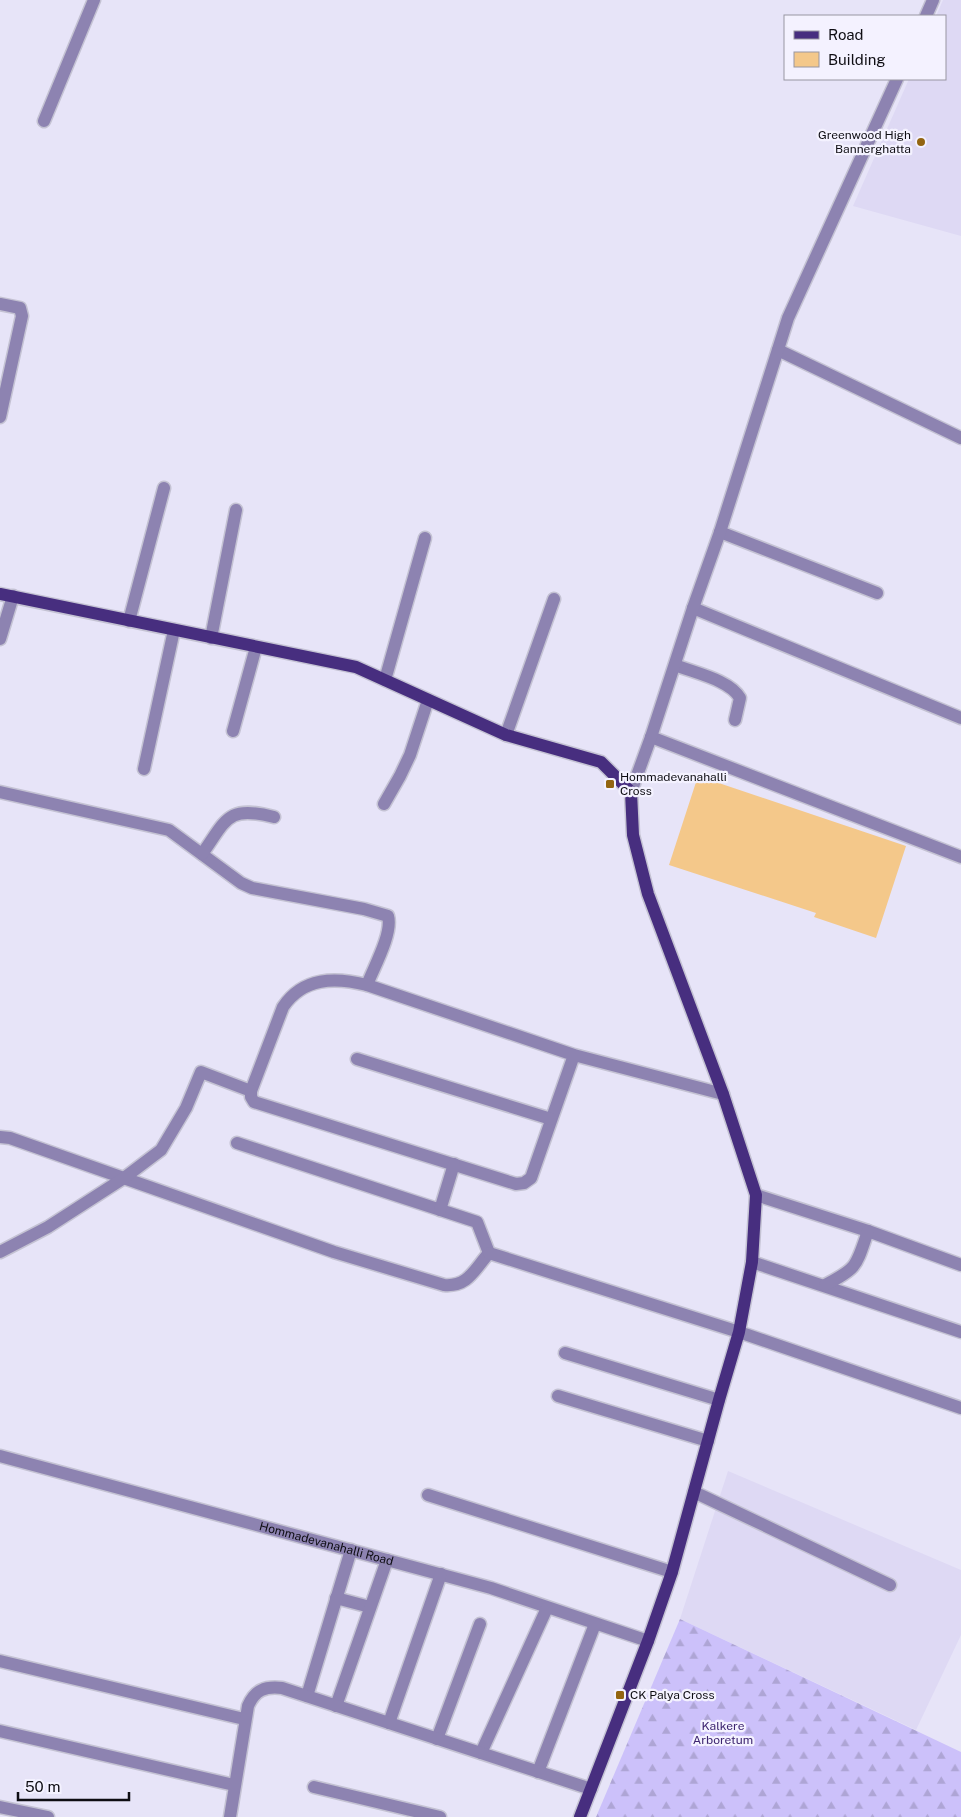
<svg xmlns="http://www.w3.org/2000/svg" width="961" height="1817" font-family="'Public Sans',sans-serif">
  <style>
    .built { fill: #ded9f4 }
    .forest { fill: url(#forest-firs) }
    .building { fill: #f4c88a }
    .lines { fill: none; stroke-linecap: round; stroke-linejoin: round }
    .minor-casing { stroke: #c4c2d3; stroke-width: 15 }
    .major-casing { stroke: #c4c2d3; stroke-width: 15 }
    .minor { stroke: #8d83b1; stroke-width: 12 }
    .major { stroke: #472e7f; stroke-width: 12 }
    .poi-dot { fill: #936511; stroke: #f4f2ff; stroke-width: 2 }
    .labels { text-anchor: middle; stroke-width: 4.5; stroke-linejoin: round; paint-order: stroke }
    .poi-label { font-size: 12px; fill: #0e0d13; stroke: #f4f2ff; text-anchor: start }
    .street-label { font-size: 12px; fill: #0e0d13; stroke: #f4f2ff }
    .park-label { font-size: 12px; fill: #3c246f; stroke: #f4f2ff }
  </style>
  <defs>
    <pattern id="forest-firs" width="22" height="20" patternUnits="userSpaceOnUse" patternTransform="scale(1.25)"><rect width="22" height="20" fill="#ccc1fa"/><path d="M5 1l3.5 6h-7zM16 11l3.5 6h-7z" fill="#aea5d5"/></pattern>
  </defs>
  <rect width="100%" height="100%" fill="#e7e4f8"/>
  <path class="built" d="M943,0H961V236L853,206L909,79H945V16H936Z
    M728,1471L961,1570V1635L916,1730L680,1619Z"/>
  <path class="forest" d="M680,1619L961,1752V1817H596Z"/>
  <path class="building" d="M698,776L906,846L876,938L814,917L816,913L669,865Z"/>
  <g class="lines">
    <g class="minor-casing">
      <g id="minor">
        <path d="M926,16L933,0"/>
        <path d="M44,121L94,0"/>
        <path d="M0,304L20,308L22,316L0,417"/>
        <path d="M778,350L961,438"/>
        <path d="M720,532L877,593"/>
        <path d="M693,608L961,718"/>
        <path d="M129,621L164,488"/>
        <path d="M211,638L236,510"/>
        <path d="M0,639L13,596"/>
        <path d="M675,665C695,673 730,680 740,698L735,720"/>
        <path d="M385,680L425,538"/>
        <path d="M233,731L256,647"/>
        <path d="M506,735L554,599"/>
        <path d="M651,737L961,857"/>
        <path d="M144,769L174,630"/>
        <path d="M0,792L169,830L241,883L252,888L364,909L388,916C393,933 374,967 367,985"/>
        <path d="M631,792L651,737L693,608L720,532L788,318L897,79"/>
        <path d="M384,804L400,776L410,755L428,700"/>
        <path d="M202,854C227,819 227,805 274,817"/>
        <path d="M574,1055L531,1178L524,1183L516,1184L254,1102L251,1097V1091L283,1007C303,977 335,977 367,985L574,1055L723,1094"/>
        <path d="M357,1059L551,1119"/>
        <path d="M0,1137L10,1138L334,1252L444,1285C468,1287 474,1270 489,1253"/>
        <path d="M237,1143L477,1222L489,1253"/>
        <path d="M756,1195L868,1231L961,1265"/>
        <path d="M440,1210L454,1164"/>
        <path d="M0,1252L48,1227L124,1178L161,1150L186,1108L201,1072L251,1091"/>
        <path d="M489,1253L739,1332L961,1408"/>
        <path d="M752,1262L961,1332"/>
        <path d="M825,1285C858,1268 856,1266 868,1231"/>
        <path d="M565,1353L719,1400"/>
        <path d="M558,1396L708,1441"/>
        <path id="s1" d="M0,1456L491,1588L648,1641"/>
        <path d="M694,1492L890,1585"/>
        <path d="M428,1495L672,1572"/>
        <path d="M336,1598L370,1607"/>
        <path d="M0,1661L244,1719"/>
        <path d="M307,1696L351,1550"/>
        <path d="M336,1706L387,1560"/>
        <path d="M389,1723L441,1574"/>
        <path d="M0,1731L234,1785"/>
        <path d="M437,1739L480,1624"/>
        <path d="M481,1753L547,1608"/>
        <path d="M538,1772L595,1624"/>
        <path d="M314,1787L440,1817"/>
        <path d="M0,1807L48,1817"/>
        <path d="M230,1817L248,1706C255,1690 265,1686 282,1688L591,1789"/>
      </g>
    </g>
    <g class="major-casing">
      <path id="major" d="M0,594L356,667L506,735L601,762L631,792L633,835L648,894L723,1094L756,1195L752,1262L739,1332L719,1400L672,1572L648,1641L580,1817"/>
    </g>
    <use href="#minor" class="minor"/>
    <use href="#major" class="major"/>
  </g>
  <g class="poi-dot">
    <circle cx="921" cy="142" r="5"/>
    <rect x="605" y="779" width="10" height="10" rx="2.5"/>
    <rect x="615" y="1690" width="10" height="10" rx="2.5"/>
  </g>
  <g class="labels">
    <g class="poi-label">
      <text x="911" y="139" text-anchor="end">Greenwood High<tspan x="911" dy="14">Bannerghatta</tspan></text>
      <text x="620" y="781">Hommadevanahalli<tspan x="620" dy="14">Cross</tspan></text>
      <text x="630" y="1699">CK Palya Cross</text>
    </g>
    <g class="street-label">
      <text dy="4" stroke="none"><textPath href="#s1" startOffset="338">Hommadevanahalli Road</textPath></text>
    </g>
    <g class="park-label">
      <text x="723" y="1730">Kalkere<tspan x="723" dy="14">Arboretum</tspan></text>
    </g>
  </g>
  <rect x="784" y="15" width="162" height="65" fill="#f4f2ff" stroke="#9896a1"/>
  <rect x="794" y="31" width="25" height="8" fill="#472e7f" stroke="#9896a1"/>
  <text x="828" y="40" font-size="15" fill="#0e0d13">Road</text>
  <rect x="794" y="52" width="25" height="15" fill="#f4c88a" stroke="#9896a1"/>
  <text x="828" y="65" font-size="15" fill="#0e0d13">Building</text>
  <path d="M18 1792v8h111v-8" fill="none" stroke="#0e0d13" stroke-width="2.5"/>
  <text x="25" y="1792" font-size="15" fill="#0e0d13" stroke="#f4f2ff" stroke-width="4" paint-order="stroke">50 m</text>
</svg>
